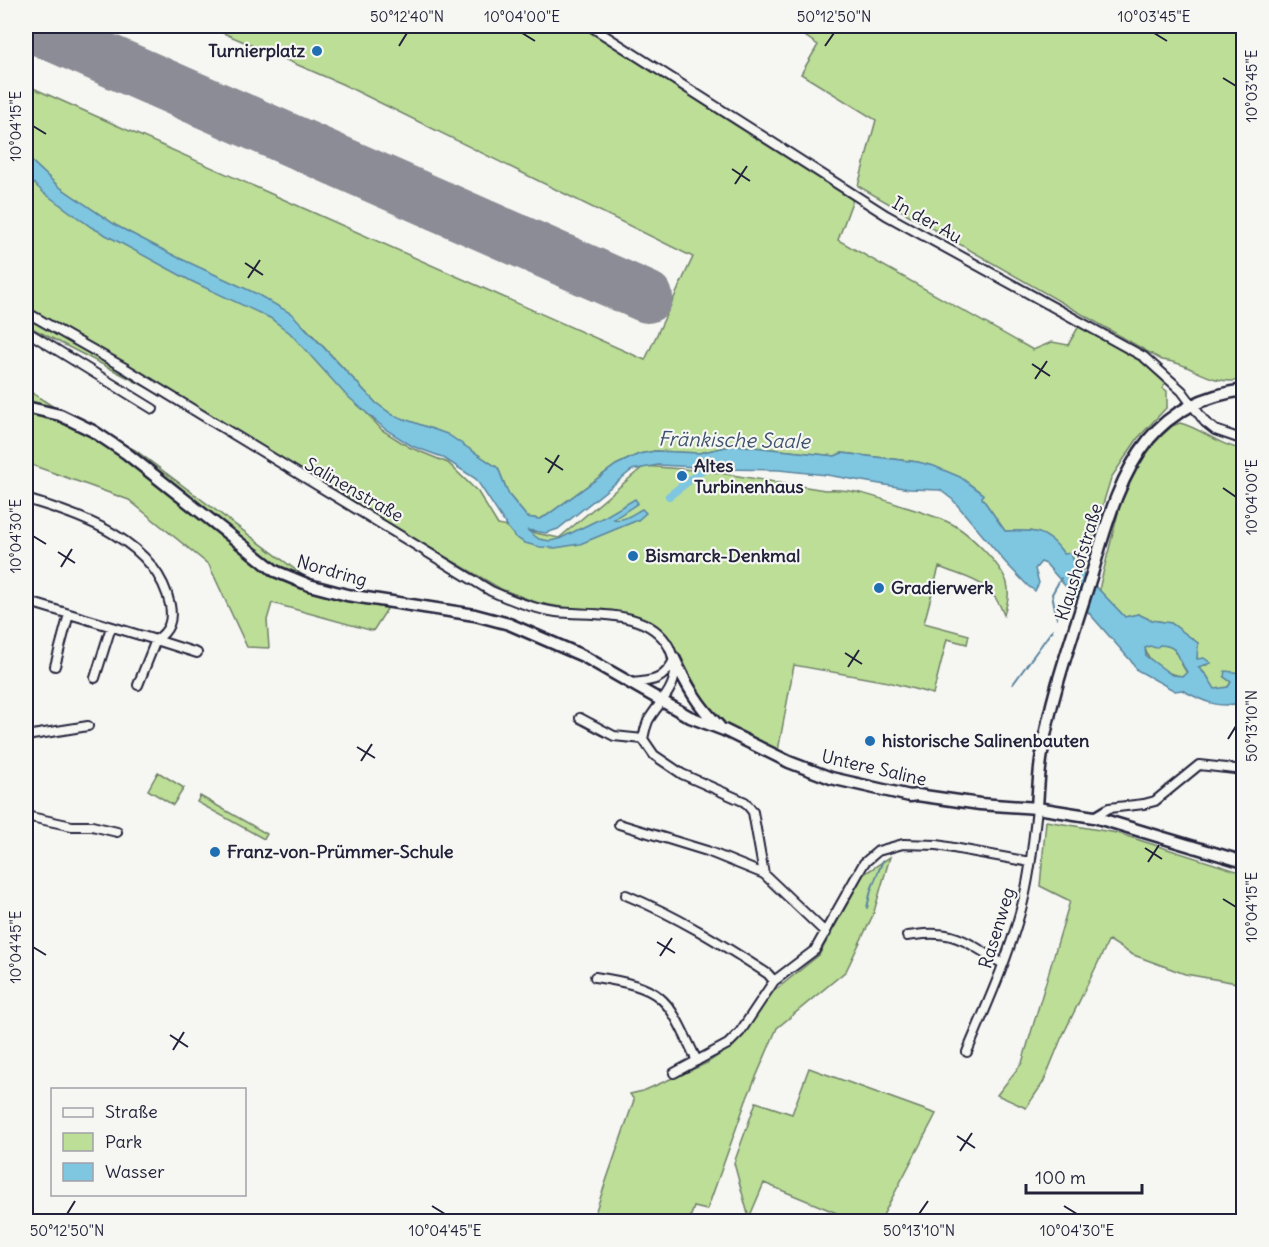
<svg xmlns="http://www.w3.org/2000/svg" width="1269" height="1247" font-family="Delius,sans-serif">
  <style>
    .green { fill: #bcde97; stroke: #6f8069; stroke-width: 1.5 }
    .water { fill: #7fc6e0; stroke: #5a849e; stroke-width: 1.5; fill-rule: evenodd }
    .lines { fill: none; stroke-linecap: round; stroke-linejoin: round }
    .stream { stroke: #5a849e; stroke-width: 2 }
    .canal { stroke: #7fc6e0; stroke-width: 8 }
    .taxiway { stroke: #8c8c96; stroke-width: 21 }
    .runway { stroke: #8c8c96; stroke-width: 52 }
    .minor-casing { stroke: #22223b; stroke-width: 12 }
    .secondary-casing { stroke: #22223b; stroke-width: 15 }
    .minor { stroke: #f6f6f2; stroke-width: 8 }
    .secondary { stroke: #f6f6f2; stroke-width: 10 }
    .ticks { fill: none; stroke: #22223b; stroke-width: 2 }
    .poi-dot { fill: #1f6fb2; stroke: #f6f6f2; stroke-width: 2 }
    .labels { text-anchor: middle; stroke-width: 4.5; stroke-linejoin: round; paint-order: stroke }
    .poi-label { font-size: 18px; font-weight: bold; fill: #22223b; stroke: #f6f6f2; text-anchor: start }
    .street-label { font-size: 18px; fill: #22223b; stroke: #f6f6f2 }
    .water-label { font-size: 20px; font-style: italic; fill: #3e536d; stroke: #f6f6f2 }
    .neatline { fill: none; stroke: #22223b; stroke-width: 2 }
    .ticks-label { font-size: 15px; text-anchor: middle; fill: #22223b }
  </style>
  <rect width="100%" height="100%" fill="#f6f6f2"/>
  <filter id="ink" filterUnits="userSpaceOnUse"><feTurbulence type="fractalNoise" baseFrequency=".0167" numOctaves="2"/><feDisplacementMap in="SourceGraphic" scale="12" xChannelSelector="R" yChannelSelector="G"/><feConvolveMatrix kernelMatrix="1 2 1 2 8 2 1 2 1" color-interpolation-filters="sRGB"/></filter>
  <g filter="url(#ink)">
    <path class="green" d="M207,26H583L853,199L838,240L1033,350L1052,342L1068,345L1079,326L1142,362L1165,383L1163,388L1167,391V407L1138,438L1111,478L1082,572L1076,568L1071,554H1064C1047,529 1032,530 1005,531L982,498L918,462L842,453L835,456L735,445L699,453L655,451L639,454L616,465L546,516L539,519L527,517L509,495L498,468L471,450L392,415L376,403L306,328L117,226L58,186L26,156V85L645,360L693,257L342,84Z
      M790,26H1243V380C1207,386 1193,363 1162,360L858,186L876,120L801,74L818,45Z
      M26,167L51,192L279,317L382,430L409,447L448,463L478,492L498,525L559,538L644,466L707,471L825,490C852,488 877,497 902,506C918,511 935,516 950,523C967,531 1002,565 1007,583C1010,595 1007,604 1004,615C991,580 971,580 939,567L924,623L969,635L967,644L947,639L933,694L888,682L794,665L778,751L709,716L661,635L620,617L538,603L501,589L210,420L26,325Z
      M26,389L66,415L135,450L308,579L391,603L373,631L272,603L267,620L269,648L247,647L209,565L129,500L26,463Z
      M1180,423C1203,429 1219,446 1243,449V673L1224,677L1231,682L1228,687L1215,690L1207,676L1198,666L1206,665L1197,659L1198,643L1171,623L1151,620L1138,614L1125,617L1100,591V585L1124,489L1150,447L1172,426Z
      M1150,645C1182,643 1172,652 1187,673L1183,676C1168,675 1148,664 1145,648Z
      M158,772L184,788L173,805L148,790Z
      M200,796L267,834L264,839L197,802Z
      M1046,821L1117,833L1243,873V984L1185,974L1131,954L1109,940L1061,1039L1043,1083L1026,1108L997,1095L1022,1063L1070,901L1040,886Z
      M890,857L873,915L846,971L777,1028L747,1098L707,1210L694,1207L689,1221L592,1222L634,1100L630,1094L643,1091L707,1063L735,1044L768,996L819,955L864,874Z
      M809,1068L936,1114L880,1221H856L764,1183L749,1218L734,1163L756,1102L792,1114Z"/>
    <path class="water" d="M26,156L58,186L117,226L177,257L255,293L292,314L376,403L393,415L447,434L498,468L509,495L527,517L539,519L546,516L616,465L639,454L655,451L699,453L735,445L835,456L842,453L918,462L934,466L960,477L983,494L982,498L1005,531C1032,530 1047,529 1064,554L1071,553L1076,568L1082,572L1125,617L1138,614L1151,620L1171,623L1198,643L1197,659L1204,658L1211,663L1198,667L1207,676L1215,689L1228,687L1231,682L1224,677L1225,671L1243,673V702C1220,710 1202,701 1182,690L1175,691L1137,670L1131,661L1046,564L1041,562L1035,569L1039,583L1035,591L1028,586L1005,562L953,500L940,490L909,489L827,475L779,470L719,469L707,471L696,467L658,465L632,470L558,529L546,533L527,530L539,539L550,541L559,539L606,516L635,499L638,503L614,519C623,522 634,513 642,509L646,513L638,520L580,544L555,548L540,547L525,543L515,537L508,528L476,479L442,457L412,446L385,429L345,394L290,333L270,318L191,281L91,227L44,193L26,176ZM1160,645C1181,646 1176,658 1187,672L1183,676L1172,675L1146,656L1145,648L1150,646L1156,648Z"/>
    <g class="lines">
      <path class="stream" d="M1057,619L1052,594L1061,578
        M1013,684L1053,629
        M867,908L871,890L883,860"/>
      <path class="canal" d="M669,496L703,470"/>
      <path class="taxiway" d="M73,44L79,26"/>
      <path class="runway" d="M31,26L647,297"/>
      <g class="minor-casing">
        <path id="minor" d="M590,26L886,215L1144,357L1182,391L1205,422L1215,430L1244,440
          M26,312L123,367L491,591C511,600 533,609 556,612C594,616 648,608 669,647C673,656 676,664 675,673C673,692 657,705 648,721C646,726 644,733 643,739L654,755L682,774L745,802L753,812L764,874
          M26,331L153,409
          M26,499C81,515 157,541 170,605C173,621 169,631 156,640
          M26,601L156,640L138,685
          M26,612L28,602
          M156,640L197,653
          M55,666L69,614
          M95,678L111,627
          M631,683C653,681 663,681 674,660
          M580,718L614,736L643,739
          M26,736L88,726
          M26,816L72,826H92L117,832
          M1094,817L1109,808L1144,804L1155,801L1199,765L1244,770
          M619,824L707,851L764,874L826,933
          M626,895C677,916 722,944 768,974L774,981
          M907,936C917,935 927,933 937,934C961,934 982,952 1003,964
          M595,977C667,988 667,998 697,1061
          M967,1052C986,1007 1007,961 1020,913C1030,879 1033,843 1037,808
          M674,1073L728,1044L740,1032L774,981L815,950L864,863L878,851L903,844L937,845L1030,862"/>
      </g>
      <g class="secondary-casing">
        <path id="secondary" d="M26,407L60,415L93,431L126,453L275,571L309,585L347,595L475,615L509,624L583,656L690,717L724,730L789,762L831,778L910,796L917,795L980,804L1037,808L1094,817L1244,862
          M674,658C686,684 698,706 719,726
          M1037,808C1038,790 1039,771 1042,753C1051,694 1073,635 1091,577C1105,530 1117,479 1149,439C1173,410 1207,395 1244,390"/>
      </g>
      <use href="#minor" class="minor"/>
      <use href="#secondary" class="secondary"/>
    </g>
  </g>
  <path class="ticks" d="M522,33L535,41M1154,33L1167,41M399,46L407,33M825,46L834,33M1223,78L1236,86M33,126L46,134M732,169L750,181M735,184L747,166M245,263L263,275M248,278L260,260M1032,364L1050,376M1035,379L1047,361M545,458L563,470M548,473L559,455M1223,488L1236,497M33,536L46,544M58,552L75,563M61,567L72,549M845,653L862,664M848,667L859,650M1228,739L1236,726M357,747L375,758M361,761L372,744M1145,848L1162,859M1148,862L1159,845M1223,899L1236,907M657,942L675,953M33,947L46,955M660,956L672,938M170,1035L188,1047M173,1050L184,1032M957,1136L975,1148M960,1151L972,1133M432,1206L445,1214M1064,1206L1077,1214M67,1214L75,1201M919,1214L928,1201"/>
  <g class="poi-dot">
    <circle cx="317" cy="51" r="6"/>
    <circle cx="682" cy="476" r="6"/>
    <circle cx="633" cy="556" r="6"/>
    <circle cx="879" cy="588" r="6"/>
    <circle cx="870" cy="741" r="6"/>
    <circle cx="215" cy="852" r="6"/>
  </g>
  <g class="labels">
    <g class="poi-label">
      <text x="305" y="57" text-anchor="end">Turnierplatz</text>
      <text x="694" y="472">Altes<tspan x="694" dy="21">Turbinenhaus</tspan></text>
      <text x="645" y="562">Bismarck-Denkmal</text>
      <text x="891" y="594">Gradierwerk</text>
      <text x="882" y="747">historische Salinenbauten</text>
      <text x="227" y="858">Franz-von-Prümmer-Schule</text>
    </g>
    <g class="street-label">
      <text transform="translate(927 220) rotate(29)" y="6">In der Au</text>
      <text transform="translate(354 490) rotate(30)" y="6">Salinenstraße</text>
      <text transform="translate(1079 562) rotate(-73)" y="6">Klaushofstraße</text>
      <text transform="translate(332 571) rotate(16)" y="6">Nordring</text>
      <text transform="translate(874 768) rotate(13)" y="6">Untere Saline</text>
      <text transform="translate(997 928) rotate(-73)" y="6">Rasenweg</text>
    </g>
    <g class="water-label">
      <text transform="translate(734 440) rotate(1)" y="7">Fränkische Saale</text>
    </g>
  </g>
  <rect width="1269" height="1247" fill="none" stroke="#f6f6f2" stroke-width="66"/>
  <rect x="51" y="1088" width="195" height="108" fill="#f6f6f2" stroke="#a1a1a9" stroke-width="1.5"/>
  <rect x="63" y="1108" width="30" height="9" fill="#f6f6f2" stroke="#a1a1a9" stroke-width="1.5"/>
  <text x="105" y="1118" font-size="18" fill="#22223b">Straße</text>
  <rect x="63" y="1133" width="30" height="18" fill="#bcde97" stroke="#a1a1a9" stroke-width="1.5"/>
  <text x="105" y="1148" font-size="18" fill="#22223b">Park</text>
  <rect x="63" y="1163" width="30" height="18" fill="#7fc6e0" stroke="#a1a1a9" stroke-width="1.5"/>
  <text x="105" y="1178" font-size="18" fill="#22223b">Wasser</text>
  <path d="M1026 1184v9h116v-9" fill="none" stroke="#22223b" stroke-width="3"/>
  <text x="1035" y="1184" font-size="18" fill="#22223b" stroke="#f6f6f2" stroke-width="4.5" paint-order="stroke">100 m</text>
  <rect x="33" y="33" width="1203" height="1181" class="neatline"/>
  <g class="ticks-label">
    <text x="407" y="22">50°12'40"N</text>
    <text x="522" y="22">10°04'00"E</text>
    <text x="834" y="22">50°12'50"N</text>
    <text x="1154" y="22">10°03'45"E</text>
    <text transform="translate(1252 86) rotate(-90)" y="5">10°03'45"E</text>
    <text transform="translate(16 126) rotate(-90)" y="5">10°04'15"E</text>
    <text transform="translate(1252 497) rotate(-90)" y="5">10°04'00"E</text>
    <text transform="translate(16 536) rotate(-90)" y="5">10°04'30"E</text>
    <text transform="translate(1252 726) rotate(-90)" y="5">50°13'10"N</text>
    <text transform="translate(1252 907) rotate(-90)" y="5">10°04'15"E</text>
    <text transform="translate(16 947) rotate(-90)" y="5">10°04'45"E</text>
    <text x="67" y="1236">50°12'50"N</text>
    <text x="445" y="1236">10°04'45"E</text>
    <text x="919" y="1236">50°13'10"N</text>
    <text x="1077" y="1236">10°04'30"E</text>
  </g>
</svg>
